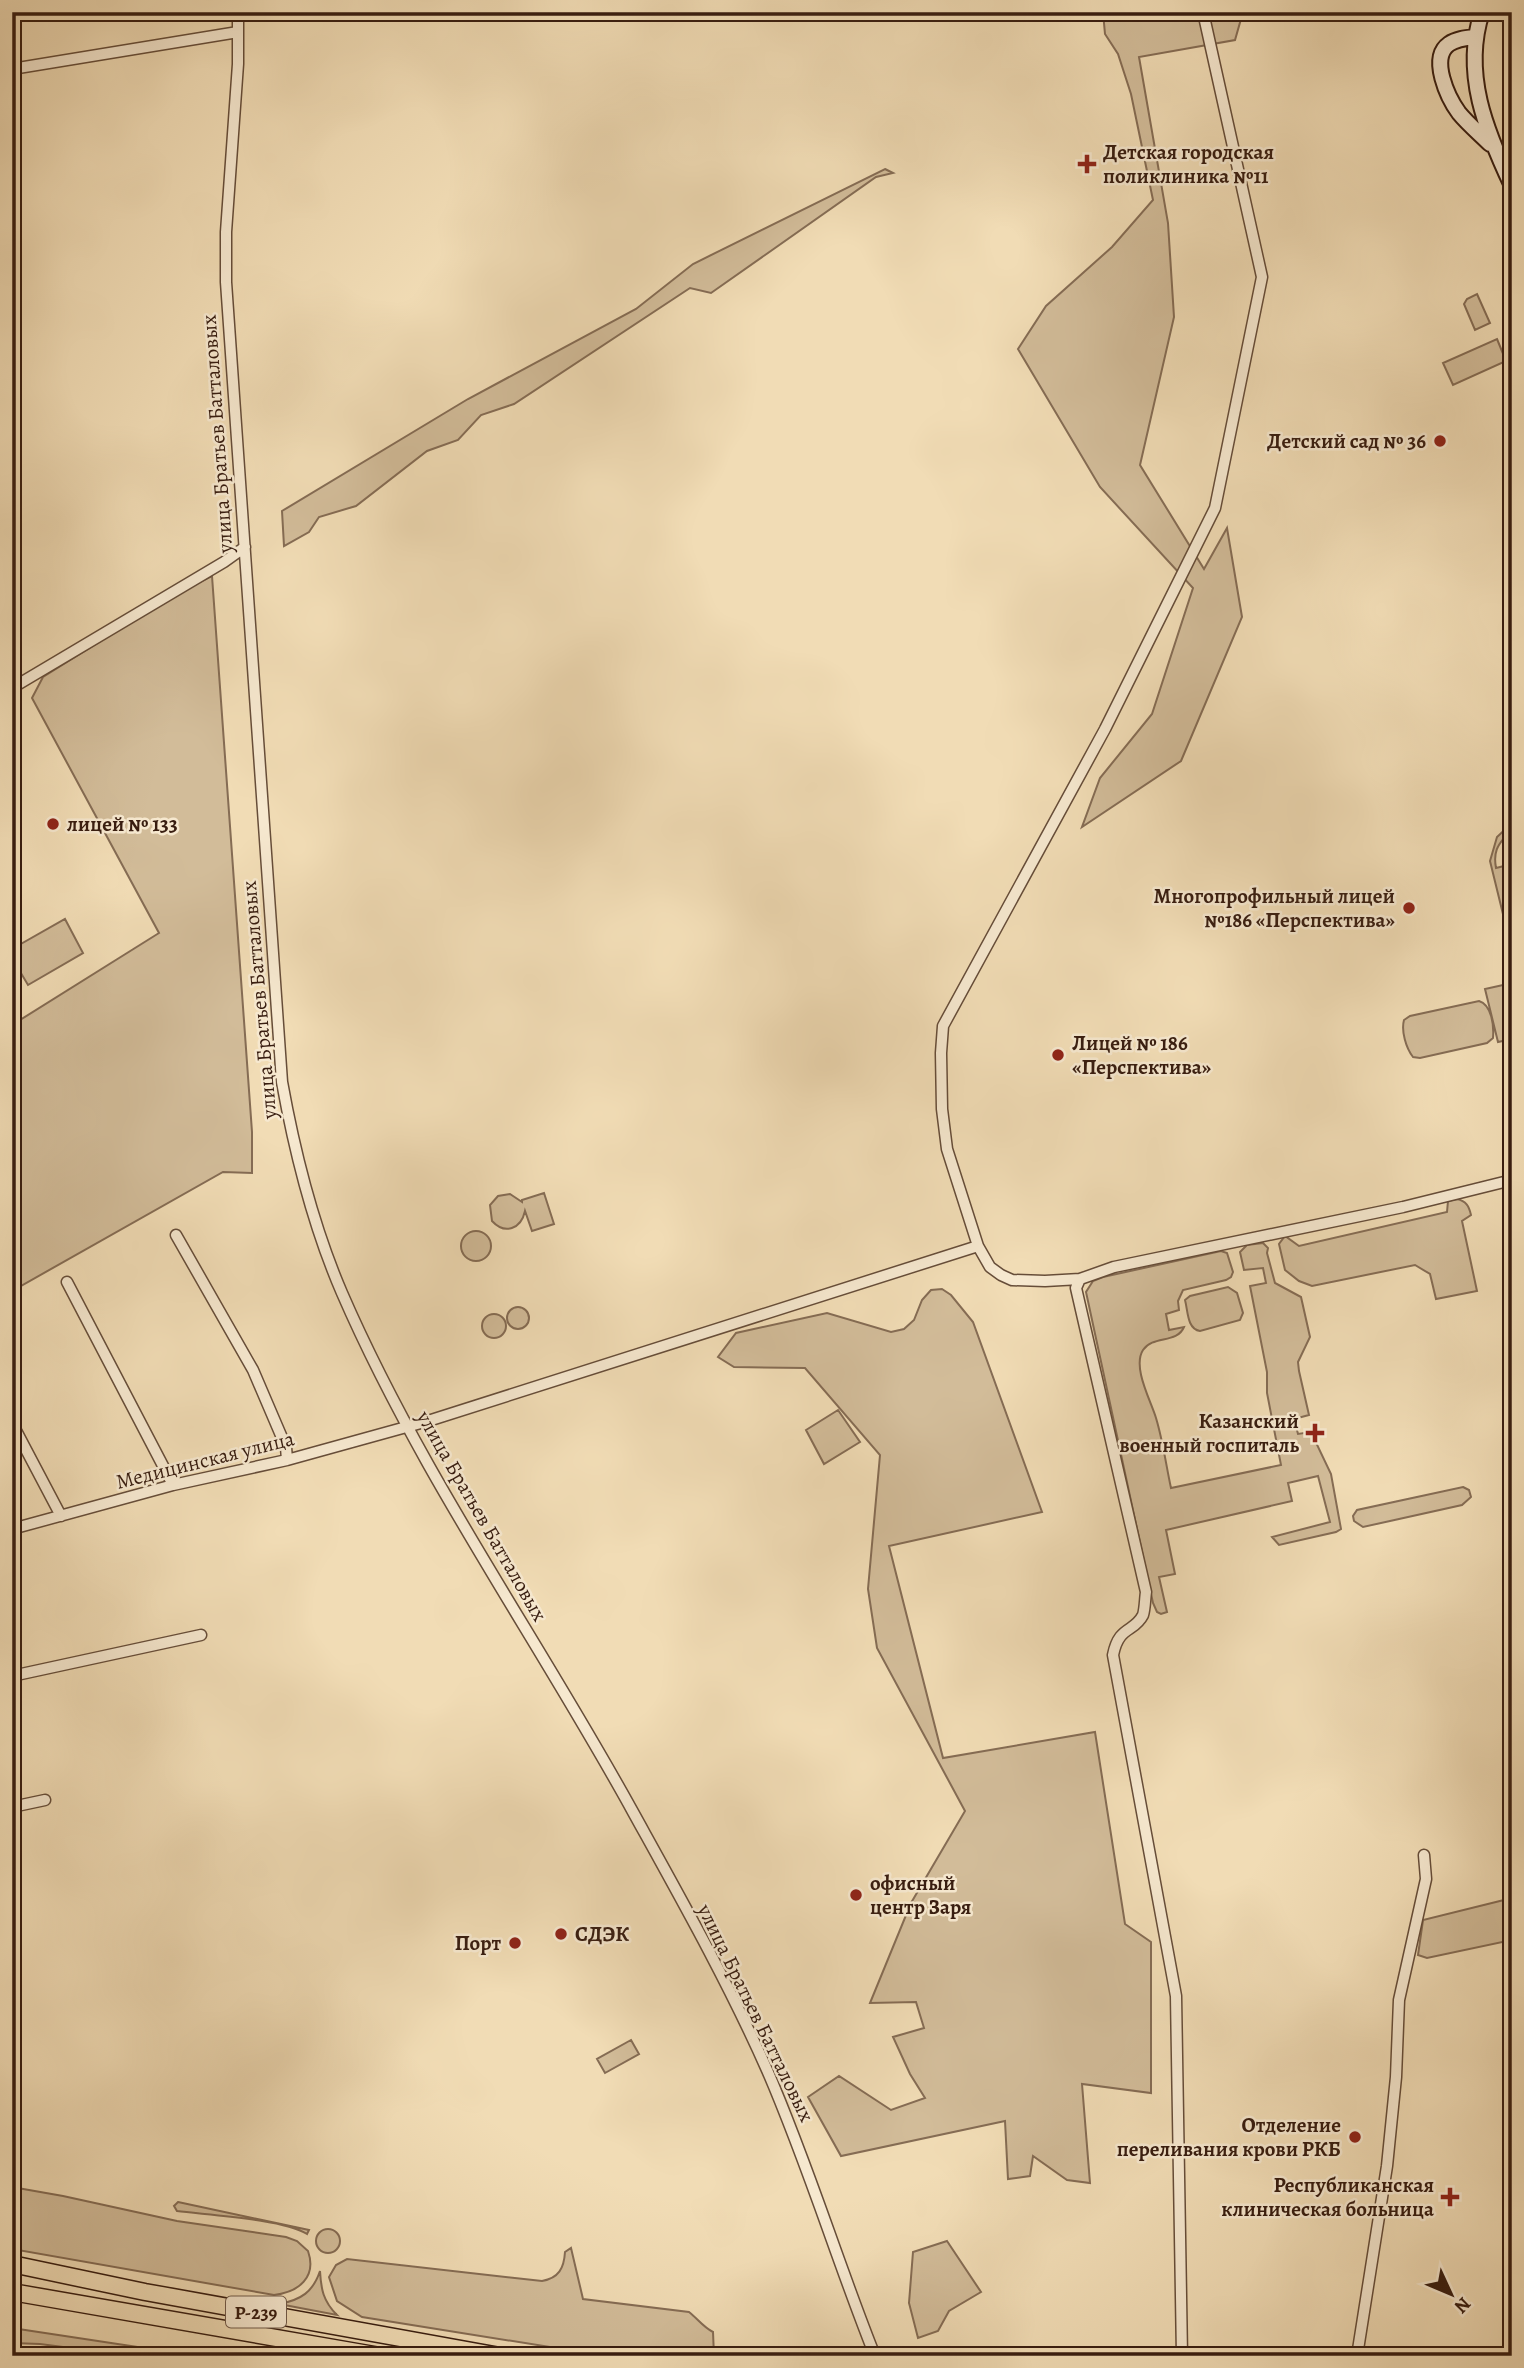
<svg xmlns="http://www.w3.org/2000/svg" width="1524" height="2368" font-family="Alegreya,serif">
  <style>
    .green { fill: #d2bc99; stroke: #856c54; stroke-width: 2 }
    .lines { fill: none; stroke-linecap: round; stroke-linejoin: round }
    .street-casing { stroke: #664d39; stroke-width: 13 }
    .secondary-casing { stroke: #381d10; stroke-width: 18 }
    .primary-casing { stroke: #381d10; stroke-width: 19 }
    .street { stroke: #f6e8cf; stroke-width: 10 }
    .secondary { stroke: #f6e8cf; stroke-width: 14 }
    .primary { stroke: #f1dcb5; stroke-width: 16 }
    .poi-dot { fill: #8f2418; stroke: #f6e8cf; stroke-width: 2.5 }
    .labels { text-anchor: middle; stroke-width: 5; stroke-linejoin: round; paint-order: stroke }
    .shield { fill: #f6e8cf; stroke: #715a49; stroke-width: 2 }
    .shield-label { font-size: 19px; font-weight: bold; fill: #381d10 }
    .poi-label { font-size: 21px; font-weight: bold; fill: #381d10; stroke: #f6e8cf; text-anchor: end }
    .street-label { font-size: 21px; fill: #381d10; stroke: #f6e8cf }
  </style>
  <rect width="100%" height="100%" fill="#f1dcb5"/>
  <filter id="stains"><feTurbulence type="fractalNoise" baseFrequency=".00286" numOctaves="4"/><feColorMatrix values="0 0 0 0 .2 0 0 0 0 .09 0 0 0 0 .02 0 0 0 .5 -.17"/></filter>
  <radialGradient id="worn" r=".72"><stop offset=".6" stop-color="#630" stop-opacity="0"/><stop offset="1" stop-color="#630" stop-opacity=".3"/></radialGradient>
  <path class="green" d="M1103,12H1243L1235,40L1139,57L1168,223L1174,317L1140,465L1204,569L1227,528L1242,617L1181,761L1082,827L1100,778L1152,714L1193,588L1100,487L1018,349L1046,306L1112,247L1153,200L1131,94L1118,54L1105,34Z
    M885,169L893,173L876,177L711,293L690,288L514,404L481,415L458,440L427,451L356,506L319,517L309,532L284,546L282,511L468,399L636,309L693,264Z
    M1477,294L1490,323L1475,330L1464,304L1467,299Z
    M1497,339L1506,361L1453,385L1443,363Z
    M212,576L252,1132V1173L223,1172L12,1291V1025L159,933L32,698L43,677L181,591Z
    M1512,823C1509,840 1491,841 1496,868L1512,864V951L1490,861L1497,837Z
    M65,919L83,953L28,985L12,958V949Z
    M1512,983V1039L1498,1042L1485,989Z
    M1479,1001C1492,1005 1494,1026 1493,1038L1487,1043L1420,1058L1413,1057C1406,1048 1401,1031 1404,1020L1410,1016Z
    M544,1193L554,1224L532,1231L525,1211C521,1229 505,1235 492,1221L490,1205L498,1196L510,1194L522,1202V1200Z
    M1457,1199C1466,1201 1469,1206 1471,1215L1462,1221L1477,1291L1436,1299L1430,1274L1415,1265L1312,1286L1299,1281L1285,1270L1279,1244L1285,1236L1299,1246L1447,1212L1448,1201Z
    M461 1246a15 15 0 1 1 30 0a15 15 0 1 1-30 0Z
    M1263,1243L1268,1248L1267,1253L1275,1283L1301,1297L1310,1337L1298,1362L1299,1371L1309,1415L1294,1419L1298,1434L1311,1432L1331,1474L1341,1529L1336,1532L1279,1545L1272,1537L1330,1522L1318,1476L1288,1483L1292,1501L1166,1530L1175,1574L1159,1577L1167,1612L1161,1614L1157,1612L1153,1603L1086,1292L1093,1281L1103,1277L1221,1251L1227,1253L1233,1272L1231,1277L1226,1280L1183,1290L1178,1301L1179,1310L1166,1314L1169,1330L1184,1327C1177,1344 1153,1335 1143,1350C1132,1367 1151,1401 1156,1418C1163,1441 1166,1465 1171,1488L1281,1465L1267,1393V1372L1250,1286L1266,1283L1263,1268L1244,1270L1240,1252L1247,1245Z
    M1228,1287L1237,1293L1243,1313L1240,1320L1200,1331C1187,1329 1188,1311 1185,1300L1190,1296Z
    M942,1289L951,1295L973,1322L1042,1512L889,1546L943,1758L1095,1732L1125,1924L1151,1942V2093L1082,2084L1090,2183L1067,2180L1033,2156L1030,2176L1008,2179L1005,2121L841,2156L808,2097L839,2076L891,2110L925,2098L910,2074L893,2037L924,2028L916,2002L870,2003L911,1903L965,1811L877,1648L868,1589L880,1455L805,1368L734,1367L718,1357L736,1333L827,1313L891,1332L904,1329L914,1320L922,1300L931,1290Z
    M507 1318a11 11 0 1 1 22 0a11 11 0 1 1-22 0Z
    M482 1326a12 12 0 1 1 24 0a12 12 0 1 1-24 0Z
    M838,1410L860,1442L824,1464L806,1430Z
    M1463,1487L1469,1490L1471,1497L1462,1505L1363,1527L1354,1521L1353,1516L1357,1510Z
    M1508,1899L1512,1916V1940L1427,1958L1418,1955L1423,1920Z
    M631,2040L639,2054L605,2073L597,2059Z
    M12,2187L63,2196L177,2221L286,2237L297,2241L308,2251C317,2277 299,2292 274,2295L12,2249Z
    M178,2202L309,2230L307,2234C283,2219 208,2215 177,2211L174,2206Z
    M316 2241a12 12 0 1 1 24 0a12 12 0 1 1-24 0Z
    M947,2241L981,2292L949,2311L938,2331L918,2338L909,2303L913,2252Z
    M571,2248L583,2299L689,2312C698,2319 703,2327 713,2332L714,2356H606L362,2317L337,2301L329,2277L336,2265L347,2259L542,2281C559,2278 564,2268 565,2252Z
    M320,2271C321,2289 323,2301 337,2315L279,2304C301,2300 313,2292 320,2271Z
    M12,2328L197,2356H132L40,2344L12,2343Z"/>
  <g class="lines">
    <g class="street-casing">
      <path id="street" d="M238,12V64L226,232V282L282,1082C295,1154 313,1226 342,1293C421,1475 538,1639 633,1812C680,1897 728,1982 767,2070C808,2164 837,2261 875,2356
        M1203,12L1262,277L1215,508L1105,729L943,1026L941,1053L942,1109L947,1149L978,1246L990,1267L1001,1275L1012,1280L1045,1281L1080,1279L1114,1267L1403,1207L1512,1180
        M12,69L238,32
        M12,688L224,562L245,547
        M176,1235L253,1370L286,1447L287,1460
        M1080,1279L1076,1288L1146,1592C1145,1598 1145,1609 1143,1615C1134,1633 1119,1625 1113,1655L1176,1996L1182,2356
        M67,1282L173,1485
        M12,1423L61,1516
        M12,1529L173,1485L287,1460L428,1421L978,1246
        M12,1676L201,1635
        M12,1807L45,1800
        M1357,2356L1387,2166L1396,2077L1399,2000L1426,1879L1424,1855"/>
    </g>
    <g class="secondary-casing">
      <path id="secondary" d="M1482,12C1462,73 1486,131 1512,186
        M1475,37C1466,38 1456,39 1449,44C1429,58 1448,98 1459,113C1468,124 1480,134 1490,144"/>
    </g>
    <g class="primary-casing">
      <path id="primary" d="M12,2264L145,2292L500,2356
        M12,2292L380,2356"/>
    </g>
    <use href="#street" class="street"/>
    <use href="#secondary" class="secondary"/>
    <use href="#primary" class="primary"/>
  </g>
  <g class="poi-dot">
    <path d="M1083.5 153.5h7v7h7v7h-7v7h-7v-7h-7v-7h7z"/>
    <circle cx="1440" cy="441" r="7"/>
    <circle cx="53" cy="824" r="7"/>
    <circle cx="1409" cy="908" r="7"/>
    <circle cx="1058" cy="1055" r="7"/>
    <path d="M1311.5 1422.5h7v7h7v7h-7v7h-7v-7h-7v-7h7z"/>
    <circle cx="856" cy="1895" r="7"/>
    <circle cx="561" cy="1934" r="7"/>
    <circle cx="515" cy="1943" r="7"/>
    <circle cx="1355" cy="2137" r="7"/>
    <path d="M1446.5 2186.5h7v7h7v7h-7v7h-7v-7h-7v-7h7z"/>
  </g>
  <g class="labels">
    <rect class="shield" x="226" y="2296.5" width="60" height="31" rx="5"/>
    <g class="shield-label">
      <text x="256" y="2319">Р-239</text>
    </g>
    <g class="poi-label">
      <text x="1103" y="159" text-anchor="start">Детская городская<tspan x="1103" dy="24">поликлиника №11</tspan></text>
      <text x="1426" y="448">Детский сад № 36</text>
      <text x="67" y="831" text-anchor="start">лицей № 133</text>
      <text x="1395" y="903">Многопрофильный лицей<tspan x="1395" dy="24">№186 «Перспектива»</tspan></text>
      <text x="1072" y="1050" text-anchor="start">Лицей № 186<tspan x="1072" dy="24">«Перспектива»</tspan></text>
      <text x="1299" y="1428">Казанский<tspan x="1299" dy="24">военный госпиталь</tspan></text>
      <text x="870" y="1890" text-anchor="start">офисный<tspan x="870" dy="24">центр Заря</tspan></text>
      <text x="575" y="1941" text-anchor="start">СДЭК</text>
      <text x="501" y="1950">Порт</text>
      <text x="1341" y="2132">Отделение<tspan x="1341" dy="24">переливания крови РКБ</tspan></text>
      <text x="1434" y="2192">Республиканская<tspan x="1434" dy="24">клиническая больница</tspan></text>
    </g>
    <g class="street-label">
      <text transform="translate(217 434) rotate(-94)" y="7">улица Братьев Батталовых</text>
      <text transform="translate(259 1000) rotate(-95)" y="7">улица Братьев Батталовых</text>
      <text transform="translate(205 1460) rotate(-14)" y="7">Медицинская улица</text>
      <text transform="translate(482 1516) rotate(60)" y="7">улица Братьев Батталовых</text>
      <text transform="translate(756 2013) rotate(64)" y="7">улица Братьев Батталовых</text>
    </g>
  </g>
  <rect width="1524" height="2368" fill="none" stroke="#f1dcb5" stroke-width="42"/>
  <rect x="14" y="14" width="1496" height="2340" fill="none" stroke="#381d10" stroke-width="3.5"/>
  <rect x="21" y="21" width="1482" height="2326" fill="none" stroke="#381d10" stroke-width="2"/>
  <g transform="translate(1451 2294) rotate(134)" stroke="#f6e8cf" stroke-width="5" paint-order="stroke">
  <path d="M0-5L12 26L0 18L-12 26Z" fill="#381d10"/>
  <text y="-10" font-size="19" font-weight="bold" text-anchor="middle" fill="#381d10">N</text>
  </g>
  <rect width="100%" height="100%" filter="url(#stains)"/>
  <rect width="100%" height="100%" fill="url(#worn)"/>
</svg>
